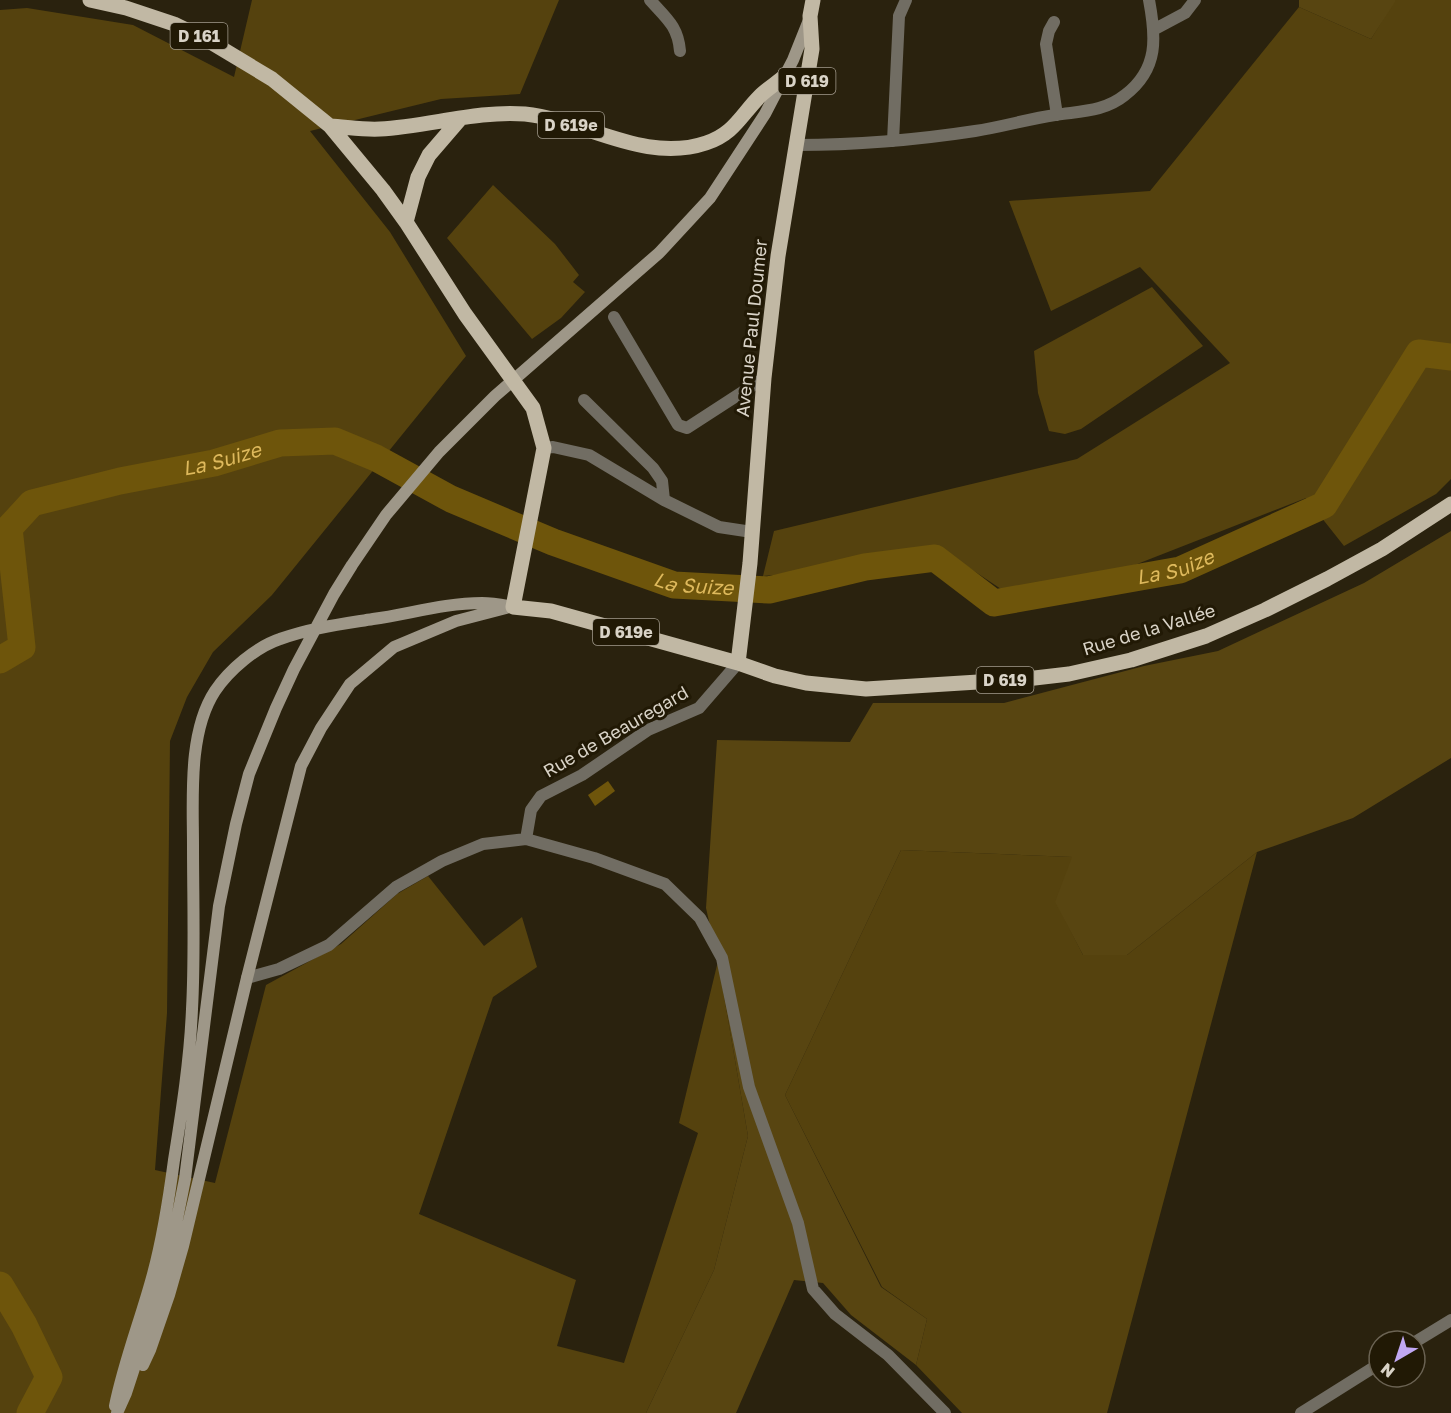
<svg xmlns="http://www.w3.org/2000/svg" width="1451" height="1413" font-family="'Golos Text',sans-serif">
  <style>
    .green { fill: #55420e }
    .forest { fill: #584511 }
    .water { fill: #6e550b }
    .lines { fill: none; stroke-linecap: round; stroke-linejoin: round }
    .river { stroke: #6e550b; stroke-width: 27 }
    .minor { stroke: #716d63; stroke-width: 12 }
    .secondary { stroke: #9e9788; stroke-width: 12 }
    .primary { stroke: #c1b8a4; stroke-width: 15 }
    .labels { text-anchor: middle; stroke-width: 6; stroke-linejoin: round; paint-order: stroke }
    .shield { fill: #211905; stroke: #a29b8d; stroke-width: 1.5 }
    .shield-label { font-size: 16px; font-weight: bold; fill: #d9d3c7 }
    .street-label { font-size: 18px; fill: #d9d3c7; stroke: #211905 }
    .water-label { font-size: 20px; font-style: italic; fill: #deb95c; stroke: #211905 }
  </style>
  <rect width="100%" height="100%" fill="#2a220e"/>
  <path class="green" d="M252,0H559L520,94L441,99L310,131L390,232L466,356L272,595L213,652L187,697L170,741L167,1013L155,1170L215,1183L266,985L341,944L397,894L428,876L484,946L522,917L537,967L493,997L419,1214L576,1280L557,1346L624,1363L698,1133L679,1123L718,961L748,1136L714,1270L646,1413H0V10L27,8L133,25L234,77Z
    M1395,0H1451V479L1436,494L1344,546L1306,498L1127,568L1007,593L956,559L763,576L774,531L1077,459L1230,363L1140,267L1051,311L1009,201L1150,191L1299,7L1371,39Z
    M493,185L555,244L579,275L573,282L585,292L561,318L532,339L447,238Z
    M1152,287L1203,346L1081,429L1065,434L1049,431L1038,393L1034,351Z
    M901,850L1073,857L1056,902L1083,955H1127L1257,852L1107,1413H962L916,1365L927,1319L882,1287L785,1095Z"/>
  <path class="forest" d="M1299,0H1395V2L1371,39L1299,7Z
    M1451,531V758L1353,818L1257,852L1127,955H1083L1055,902L1072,857L901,850L785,1095L881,1287L927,1319L916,1365L851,1315L823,1283L794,1280L736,1413H646L714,1270L748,1136L718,961L706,908L717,740L850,742L873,703H1004L1144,666L1218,651L1364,583Z"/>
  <path class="water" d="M608,781L615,791L595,806L588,795Z"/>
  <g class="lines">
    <g class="river">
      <path id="s1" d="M0,660L22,647L9,528L32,503L120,481L214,463L280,443L335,441L376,458L451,499L553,542L674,585L769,590L865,567L935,558L994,603L1180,570L1324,505L1419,353L1451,357"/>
      <path d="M0,1285L24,1325L49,1377L30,1413"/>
    </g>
    <path class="minor" d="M650,0C666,18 678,26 680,51
      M1054,22L1049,31L1046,44L1057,115
      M1155,29L1185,13L1195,0
      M893,141L899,16L906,0
      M797,145C856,145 916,140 975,131C1002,127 1028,119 1055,115C1080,111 1104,112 1125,95C1159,69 1156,37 1149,0
      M614,317L678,425L687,428L764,378
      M584,400L653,468L662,481L664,500
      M544,448L553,447L589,455L664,500L719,527L752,532
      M526,839L531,810L541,796L582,775L648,730L699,708L738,663
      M247,978L279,969L329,945L396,887L442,861L483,844L526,839L594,858L665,884L700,918L722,958L749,1087L798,1223L813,1289L835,1314L888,1355L945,1413
      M1415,1342L1451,1320
      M1301,1413L1379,1364"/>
    <path class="secondary" d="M143,1365L150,1350L169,1295L183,1246L247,978L301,766L321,728L350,684L394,647L456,621L506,608
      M115,1406C124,1361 141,1319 153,1274C163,1237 169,1198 174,1160C182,1110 190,1059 192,1009C195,955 193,900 193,845C193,798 188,732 215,691C229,670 256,647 280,639C310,628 342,624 373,619C409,614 445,603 482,603C492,603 503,605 513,607
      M117,1413L126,1393L158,1295L173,1239L185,1179L219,906L236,824L249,774L276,708L294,669L334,594L352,565L386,515L439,452L495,396L659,253L710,198L765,114L793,60L809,20"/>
    <path class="primary" d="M90,0L126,8L174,24L209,41L272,79L330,126L383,190L406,222L465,314L533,408L544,448L513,607L551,611L738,663L775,676L806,683L866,689L1026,679L1069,674L1131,660L1206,636L1265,610L1327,579L1382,549L1451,504
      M330,126C347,127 364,130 380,129C427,127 477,110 525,114C585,120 644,164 706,143C734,134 741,115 760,96C767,89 777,83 785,76
      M406,222L418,177L429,155L460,119
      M738,663L750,563L764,378L778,256L812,49L810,16L813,0"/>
  </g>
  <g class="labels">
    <g class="shield">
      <rect x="170.5" y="23" width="57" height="26" rx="4.5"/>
      <rect x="778.5" y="68" width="57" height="26" rx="4.5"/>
      <rect x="538" y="112" width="66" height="26" rx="4.5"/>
      <rect x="593" y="619" width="66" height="26" rx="4.5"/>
      <rect x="976.5" y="667" width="57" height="26" rx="4.5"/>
    </g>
    <g class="shield-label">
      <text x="199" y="42">D 161</text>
      <text x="807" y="87">D 619</text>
      <text x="571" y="131">D 619e</text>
      <text x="626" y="638">D 619e</text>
      <text x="1005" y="686">D 619</text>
    </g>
    <g class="street-label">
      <text transform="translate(752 328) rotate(-84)" y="6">Avenue Paul Doumer</text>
      <text transform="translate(1149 630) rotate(-17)" y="6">Rue de la Vallée</text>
      <text transform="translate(616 732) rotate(-30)" y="6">Rue de Beauregard</text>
    </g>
    <g class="water-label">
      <text dy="7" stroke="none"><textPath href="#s1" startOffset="374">La Suize</textPath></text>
      <text dy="7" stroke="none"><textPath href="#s1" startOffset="1382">La Suize</textPath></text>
      <text dy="7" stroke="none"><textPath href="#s1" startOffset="878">La Suize</textPath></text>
    </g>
  </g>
  <g transform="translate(1397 1359) rotate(219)"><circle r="28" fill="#211905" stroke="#6b6353" stroke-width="1.5"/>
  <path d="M0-4.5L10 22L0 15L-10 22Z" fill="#c1a8f3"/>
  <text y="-9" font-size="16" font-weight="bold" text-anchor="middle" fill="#d9d3c7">N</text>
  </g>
</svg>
